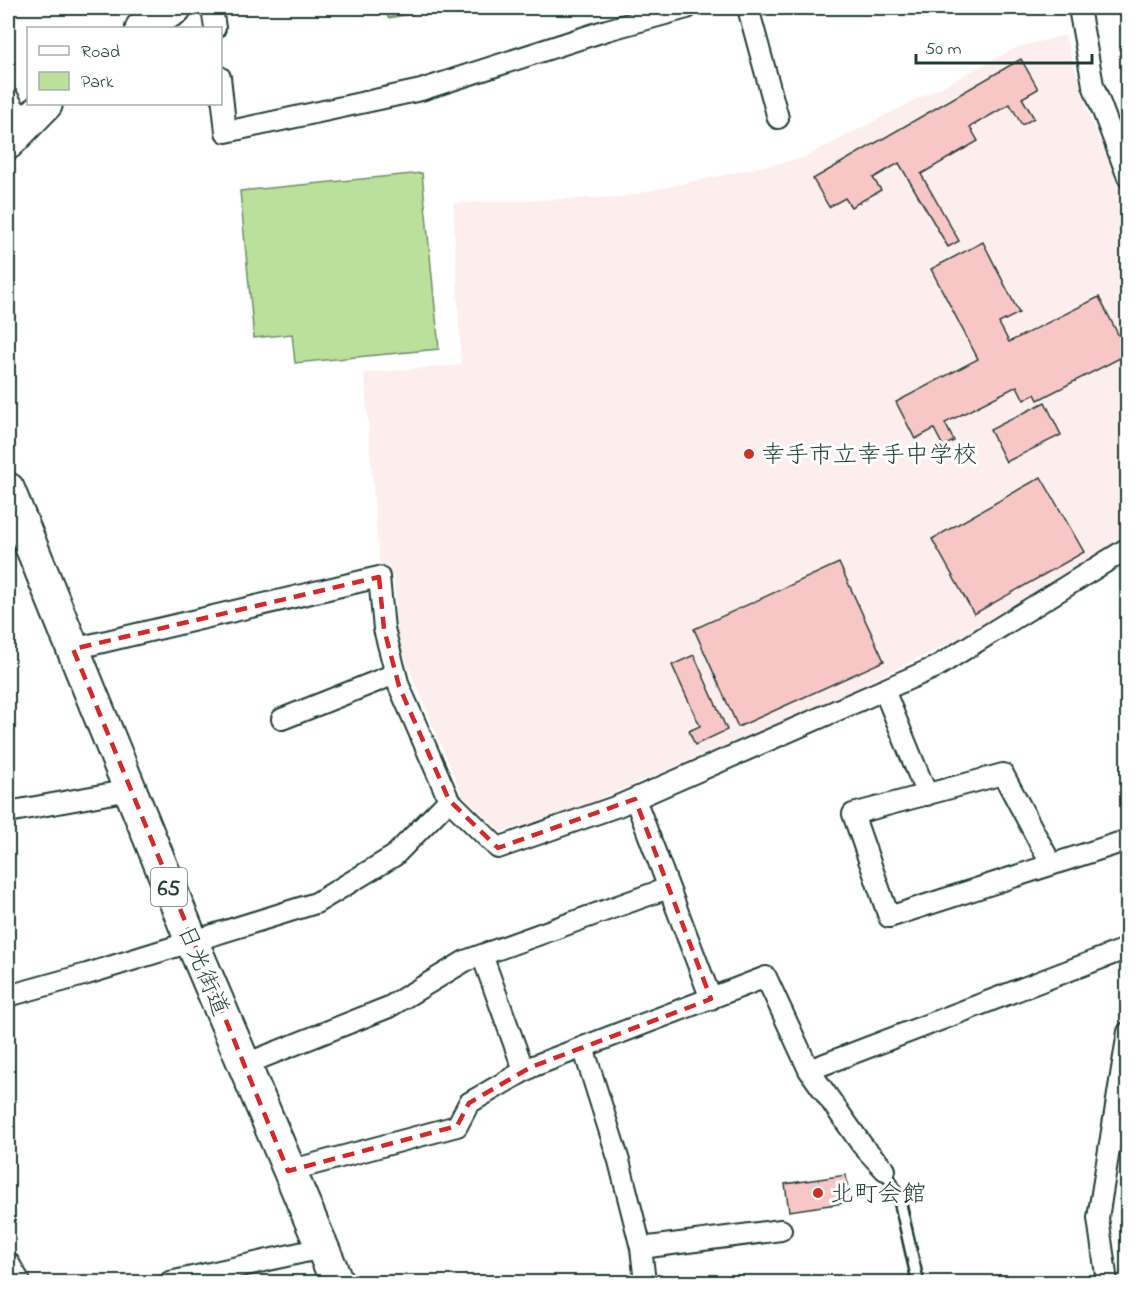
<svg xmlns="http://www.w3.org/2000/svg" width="1135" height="1290" font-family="'Indie Flower','Klee One',sans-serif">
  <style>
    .built { fill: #fdeeee }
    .green { fill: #bae09b; stroke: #6c8e68; stroke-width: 1.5 }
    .building { fill: #f8c7c5; stroke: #1f3d34; stroke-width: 1.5 }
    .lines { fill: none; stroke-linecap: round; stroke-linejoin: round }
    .lane-casing { stroke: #1f3d34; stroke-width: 15 }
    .street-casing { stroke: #1f3d34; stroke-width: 24 }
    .primary-casing { stroke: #1f3d34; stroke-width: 36 }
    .lane { stroke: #fff; stroke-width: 10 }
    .street { stroke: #fff; stroke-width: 20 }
    .primary { stroke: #fff; stroke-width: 32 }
    .marked { fill: none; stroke: #d62828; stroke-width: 4.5; stroke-dasharray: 12 8; stroke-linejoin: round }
    .poi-dot { fill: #c8321e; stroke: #fff; stroke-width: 2 }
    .labels { text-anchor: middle; stroke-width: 6; stroke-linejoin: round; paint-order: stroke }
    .shield { fill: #fff; stroke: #627771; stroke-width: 1.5 }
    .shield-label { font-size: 22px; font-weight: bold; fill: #1f3d34 }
    .poi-label { font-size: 24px; fill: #1f3d34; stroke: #fff; text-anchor: start }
    .street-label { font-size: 24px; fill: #1f3d34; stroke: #fff }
  </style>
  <rect width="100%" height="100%" fill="#fff"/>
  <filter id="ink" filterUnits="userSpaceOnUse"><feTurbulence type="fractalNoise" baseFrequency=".0167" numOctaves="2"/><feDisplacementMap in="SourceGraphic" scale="12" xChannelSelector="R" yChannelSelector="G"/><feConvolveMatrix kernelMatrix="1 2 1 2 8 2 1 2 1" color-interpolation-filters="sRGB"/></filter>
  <g filter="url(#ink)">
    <path class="built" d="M1065,35L1089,115L1127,201V535L954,641L832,700L576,809L501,832L462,795L397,639L394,578L379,561L364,373L461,365L453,203L621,197L803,158L1018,47Z"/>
    <path class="green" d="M386,8H448L388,18Z
      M422,173L439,349L295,363L292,334L254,338L240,191Z"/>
    <path class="building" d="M1021,59L1038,89L1022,98L1034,118L1022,125L1010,104L970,127L978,141L921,174L959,241L948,247L899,163L873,178L881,190L851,207L845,198L829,207L813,179Z
      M983,242L1019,313L999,323L1009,342L1099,297L1128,354L1038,400L1035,394L1024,400L1017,386L945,423L954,441L943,446L934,429L915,439L896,402L978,359L931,269Z
      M1045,402L1061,435L1006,462L990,430Z
      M1041,477L1084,552L974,614L932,539Z
      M839,563L884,661L738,727L694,629Z
      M694,655L727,730L695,745L689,731L700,726L672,665Z
      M846,1175L850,1202L789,1211L785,1184Z"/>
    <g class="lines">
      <g class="lane-casing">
        <path id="lane" d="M885,1170L899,1198L918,1282"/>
      </g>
      <g class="street-casing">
        <path id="street" d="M212,8L215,28
          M748,8L778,118
          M1079,8L1093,85L1128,177
          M220,77L226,132L421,90L607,30L687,8
          M8,98L14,108L27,121
          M884,690L927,795
          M282,719L395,674
          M635,799L711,999
          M449,800L498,848L618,806L936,667L1128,548
          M8,812L130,790
          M1051,864L1003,774L853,814L889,917L1128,840
          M482,955L524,1071
          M8,996L87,974L316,903L394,856L449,800L399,686L384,629L379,577L73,649
          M583,1047L619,1161L641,1248L781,1230
          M243,1065L389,1007L465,961L668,888
          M809,1070L1128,948
          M288,1171L457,1126L469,1103L531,1067L766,977L809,1070L862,1145L885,1170
          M641,1248L645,1282
          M8,1262L20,1282
          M170,1282L322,1248
          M1107,1282L1098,1218L1128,1032"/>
      </g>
      <g class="primary-casing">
        <path id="primary" d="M142,28L175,8
          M8,143L46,104
          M8,489L192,942L337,1282"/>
      </g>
      <use href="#lane" class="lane"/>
      <use href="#street" class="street"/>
      <use href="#primary" class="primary"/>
    </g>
  </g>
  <path class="marked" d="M379,577L384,629L399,686L449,800L498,848L635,799L711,999L531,1067L469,1103L457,1126L288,1171L73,649Z"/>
  <g class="poi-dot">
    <circle cx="749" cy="454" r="6"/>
    <circle cx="818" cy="1193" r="6"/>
  </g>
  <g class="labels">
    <rect class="shield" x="151" y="868" width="36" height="38" rx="4.5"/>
    <g class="shield-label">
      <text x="169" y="895">65</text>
    </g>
    <g class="poi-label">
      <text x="761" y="462">幸手市立幸手中学校</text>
      <text x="830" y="1201">北町会館</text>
    </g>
    <g class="street-label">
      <text transform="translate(204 970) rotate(67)" y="8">日光街道</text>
    </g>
  </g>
  <rect width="1135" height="1290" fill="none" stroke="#fff" stroke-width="30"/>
  <rect x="15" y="15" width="1105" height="1260" fill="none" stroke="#1f3d34" stroke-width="2" filter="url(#ink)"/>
  <rect x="27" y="27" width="195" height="78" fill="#ffffff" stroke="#a5b1ae" stroke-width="1.5"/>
  <rect x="39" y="46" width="30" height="9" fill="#ffffff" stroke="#a5b1ae" stroke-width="1.5"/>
  <text x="81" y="57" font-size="18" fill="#1f3d34">Road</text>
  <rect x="39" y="72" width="30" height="18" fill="#bae09b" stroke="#a5b1ae" stroke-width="1.5"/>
  <text x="81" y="87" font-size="18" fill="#1f3d34">Park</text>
  <path d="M916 54v9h176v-9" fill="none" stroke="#1f3d34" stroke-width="3"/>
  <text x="925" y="54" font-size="18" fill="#1f3d34" stroke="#ffffff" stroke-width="4.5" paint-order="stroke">50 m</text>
</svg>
